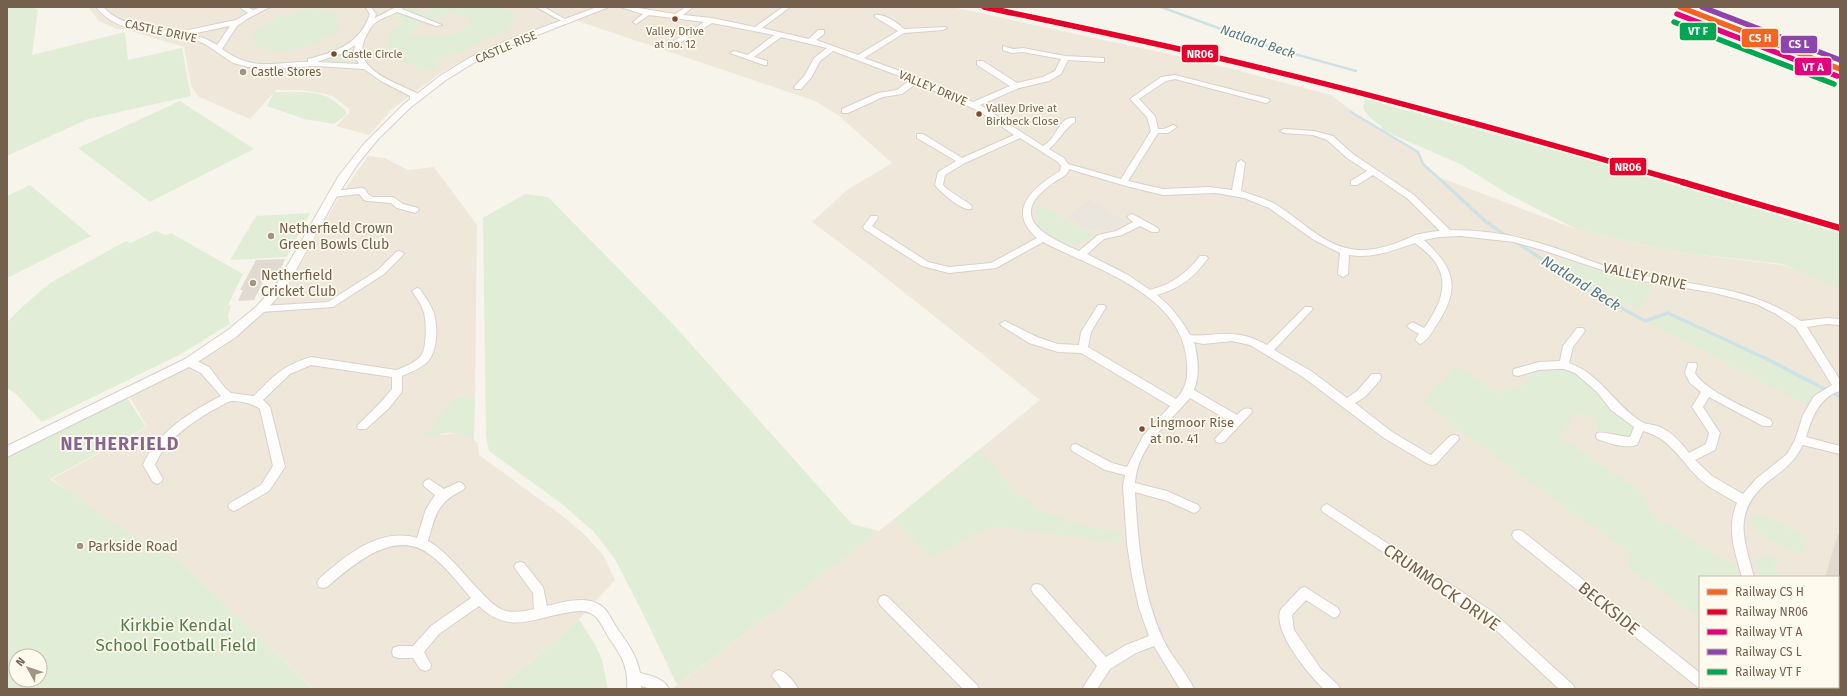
<svg xmlns="http://www.w3.org/2000/svg" width="1847" height="696" font-family="'Fira Sans',sans-serif">
  <style>
    .residential { fill: #efe8da; fill-rule: evenodd }
    .industrial { fill: #eae5dd }
    .green { fill: #e2edd8; fill-rule: evenodd }
    .lines { fill: none; stroke-linecap: round; stroke-linejoin: round }
    .stream-far1 { stroke: #cee2e6; stroke-width: 2.5 }
    .stream { stroke: #cee2e6; stroke-width: 3.5 }
    .building { fill: #e1dad1 }
    .minor-casing { stroke: #d6d1cb; stroke-width: 2 }
    .tertiary-casing { stroke: #d6d1cb; stroke-width: 2 }
    .minor { fill: #fefdfc; fill-rule: evenodd }
    .tertiary { fill: #fefdfc; fill-rule: evenodd }
    .rail-1-casing { stroke: #fefaee; stroke-width: 8 }
    .rail-2-far1-casing { stroke: #fefaee; stroke-width: 8 }
    .rail-2-casing { stroke: #fefaee; stroke-width: 10 }
    .rail-3-casing { stroke: #fefaee; stroke-width: 8 }
    .rail-4-casing { stroke: #fefaee; stroke-width: 8 }
    .rail-5-casing { stroke: #fefaee; stroke-width: 8 }
    .rail-1 { stroke: #f26522; stroke-width: 5.5 }
    .rail-2-far1 { stroke: #e4002b; stroke-width: 5.5 }
    .rail-2 { stroke: #e4002b; stroke-width: 6 }
    .rail-3 { stroke: #e5007d; stroke-width: 5.5 }
    .rail-4 { stroke: #8e44ad; stroke-width: 5.5 }
    .rail-5 { stroke: #00a651; stroke-width: 5.5 }
    .bus-dot { fill: #7a4b2a; stroke: #fefaee; stroke-width: 1.5 }
    .poi-dot { fill: #a29485; stroke: #fefaee; stroke-width: 1.5 }
    .labels { text-anchor: middle; stroke-width: 3.5; stroke-linejoin: round; paint-order: stroke }
    .far-bus-label { font-size: 11px; fill: #74604d; stroke: #fefaee; text-anchor: start }
    .far-street-label { font-size: 12px; fill: #74604d; stroke: #fefaee }
    .far-poi-label { font-size: 12px; fill: #74604d; stroke: #fefaee; text-anchor: start }
    .far-water-label { font-size: 13px; font-style: italic; fill: #4c7a8c; stroke: #fefaee }
    .bus-label { font-size: 13px; fill: #74604d; stroke: #fefaee; text-anchor: start }
    .poi-label { font-size: 14px; fill: #74604d; stroke: #fefaee; text-anchor: start }
    .street-label { font-size: 14px; fill: #74604d; stroke: #fefaee }
    .water-label { font-size: 15px; font-style: italic; fill: #4c7a8c; stroke: #fefaee }
    .near-street-label { font-size: 17px; fill: #74604d; stroke: #fefaee }
    .near-park-label { font-size: 17px; fill: #537e49; stroke: #fefaee }
    .district-label { font-size: 18px; font-weight: bold; letter-spacing: 1px; fill: #876690; stroke: #fefaee }
    .line-badge { stroke: #fefaee; stroke-width: 1.5 }
    .badge-label { font-size: 11px; text-anchor: middle; font-weight: bold; fill: #fff }
  </style>
  <rect width="100%" height="100%" fill="#f7f4ec"/>
  <path class="residential" d="M88,7H952L1201,61L1331,95L1369,124L1418,152L1423,164L1436,176L1578,230L1675,252L1782,265L1840,286V689H672L893,520L1040,400L872,267L812,222L847,190L892,163L839,116L815,101L566,17L455,65L438,75L392,109L369,135L336,126L349,113V109L334,97L325,94L301,90H276L250,119L199,97L191,86L184,47L124,29H117L99,21ZM1700,577H1838V687H1700Z
    M368,156L385,158L408,170L434,167L477,225L475,398L458,396L439,435L458,433L469,437L478,443L479,455L564,517L586,536L603,555L615,580L579,619L499,689H313L179,560L113,527L52,479L147,427L128,394L212,352L247,328L291,281L338,199Z"/>
  <path class="industrial" d="M1089,200L1126,221L1115,229L1107,230L1097,227L1091,231L1067,217Z"/>
  <path class="green" d="M7,7H32L38,10L32,55L125,32L128,60L182,48L191,96L88,119L7,156Z
    M413,7H420L417,8L421,12L436,7H498L516,14L510,29L449,57L446,56L437,60L440,62L434,70L414,71L413,68L418,67L411,63L407,65L391,53L387,42L391,31L406,21L392,18L400,13L423,22L409,34L424,38L435,36L442,38L463,30L461,28L470,23L465,18L450,12L432,20L406,10Z
    M320,9L336,13L340,18L336,19L337,23L343,21L334,35L331,34L317,42L319,44C295,50 281,54 256,47L252,36L259,27L280,15L281,17L299,13L298,10Z
    M354,45L355,62L318,61L341,55Z
    M274,92C291,92 312,90 328,97C334,100 340,106 346,110V115L334,124L304,119L267,106Z
    M1365,99L1564,153L1840,233V289L1782,264L1675,252L1578,230L1508,194L1460,164L1382,130V127L1369,117L1363,108Z
    M180,101L254,149L150,202L78,148Z
    M30,185L91,236L7,278V196Z
    M525,194L548,197L671,322L852,524L879,531L677,685L649,626L615,559L594,532L562,504L489,451L486,437L483,218Z
    M1038,203L1094,235C1088,238 1082,244 1075,244C1063,245 1040,231 1036,221C1034,215 1036,208 1038,203Z
    M310,213L287,257L230,260L256,216Z
    M155,231L166,235L171,233L243,274L228,305L231,306L228,316L230,324L179,355L42,422L16,394L7,388V322L22,307L50,283L126,241L131,243Z
    M1563,259L1616,277L1654,285L1639,309L1606,294L1557,264Z
    M1668,313L1769,360L1830,392L1812,408L1645,321Z
    M1458,366L1496,393L1519,388L1531,374L1547,370H1579L1640,426L1633,442L1601,436L1594,418L1576,413L1559,436L1637,489L1655,517L1735,566L1738,577H1700V618L1628,568L1629,553L1465,435L1423,401Z
    M125,394L146,427L50,479L127,532L179,560L313,689H7V453ZM16,656H40V680H16Z
    M458,396L475,398L474,440C466,435 456,432 446,433C438,434 431,439 424,435Z
    M980,449L1016,493L1048,513L1079,524L1120,533L1121,543L999,527L975,533L932,558L893,520Z
    M1759,515L1765,516L1808,538L1803,555C1790,549 1749,535 1750,519L1753,516Z
    M1765,556H1772L1781,561L1771,565L1782,575V577H1760L1755,562L1757,559Z
    M579,619L596,646L602,660L608,689H499Z"/>
  <g class="lines">
    <path class="stream-far1" d="M1161,7L1273,48L1356,71
      M1351,112L1418,152L1423,164L1444,183"/>
    <path class="stream" d="M1443,182L1485,221L1508,237
      M1513,240L1587,289L1645,321L1668,313L1769,360L1840,397"/>
  </g>
  <path class="building" d="M285,259L280,271L266,276L254,300L238,301L243,290H240L256,260Z
    M1838,534H1840V577H1825Z"/>
  <g class="lines">
    <g class="minor-casing">
      <path id="minor" d="M96,7H103C124,29 156,28 185,32L188,30L236,20L248,13L239,7H247L253,10L261,7H270L247,19L237,26L222,49C254,72 272,62 308,62V59C336,52 360,44 370,14L365,7H371L376,14L375,18L394,8L404,7L402,9L442,25L436,26L397,12C390,16 378,19 373,25C369,29 366,36 364,41C353,70 397,83 417,93L418,101L414,103L410,101V96L381,81L364,69L316,66L265,69L249,67L233,63L205,44L195,40C162,30 119,37 96,7ZM230,26L217,45L206,39L191,34ZM355,45L354,55L359,64L317,62L343,53Z
        M536,7H544L570,22L565,23Z
        M620,7H632L675,14L686,7H693L683,15L712,18L755,27L783,7H790L762,28L809,39L818,30H824V34L816,40L858,55L898,31L875,17V15C883,13 898,23 904,29L945,27L947,28L943,30L904,33L864,58L919,78L973,102L1010,86L977,65V61H983L1017,83L1043,77L1055,71L1061,59L1023,52L1012,53L1003,50V46L1013,49L1023,48L1065,56L1104,58V62H1101L1068,60L1061,74L1049,81L1019,88L980,105L1043,146C1046,144 1049,142 1051,139C1058,132 1061,116 1075,118V122C1064,129 1059,141 1049,149L1064,158L1068,164L1121,179L1151,131L1147,117L1130,99L1161,77L1175,75L1269,99L1270,101L1266,103L1175,79L1166,81L1139,99L1155,116L1158,129H1164L1173,125L1177,127L1168,133H1158L1128,181L1163,189L1210,187L1232,190L1237,163L1241,160L1245,163L1241,191C1252,195 1264,198 1275,204C1302,220 1325,248 1358,250C1376,251 1397,244 1413,236C1416,234 1436,231 1440,231L1408,199L1373,175L1357,185H1351V181L1367,171L1347,158L1327,140L1313,135L1284,133L1280,131L1284,129L1314,131L1333,136L1353,154L1414,195L1450,230C1484,230 1517,235 1549,246C1575,254 1600,266 1627,272C1691,287 1744,283 1801,321L1827,318L1840,319V325L1827,324L1807,327L1840,380V391C1819,397 1812,418 1806,437L1840,446V454L1803,445C1793,463 1786,468 1770,480C1732,511 1743,536 1754,577H1742C1735,552 1726,528 1737,503C1726,496 1713,490 1703,482C1681,463 1673,439 1643,431L1637,445C1624,449 1609,443 1597,439L1596,436L1597,433C1604,431 1621,437 1630,437L1634,427L1611,410L1597,392L1575,373L1564,369H1557L1539,370L1518,376L1514,375L1513,372L1514,369L1539,362L1560,361L1563,346L1577,328H1583L1585,331L1573,347L1569,363C1601,374 1614,405 1642,422C1647,425 1654,424 1660,427C1673,433 1681,442 1689,453L1706,444L1709,433L1692,407L1701,392L1690,383L1685,373L1688,363H1696L1697,366L1695,373C1705,391 1751,410 1771,420L1772,423L1771,426H1763L1709,397L1703,407L1720,433L1715,450L1695,460L1712,476L1743,494L1756,479L1787,454L1795,440L1803,415L1814,396L1832,385L1796,328L1776,314L1756,304L1715,293L1626,278L1542,250L1514,242L1461,236L1439,237L1424,240C1454,268 1461,287 1438,323C1433,330 1428,341 1420,344L1415,340L1419,334L1409,328L1407,326L1412,322L1424,328C1437,310 1450,287 1437,265C1432,256 1423,249 1415,243C1394,250 1372,259 1349,255L1348,274L1343,277L1338,274L1340,253L1314,240L1269,208L1244,198L1216,193L1163,195L1126,186L1069,169C1068,176 1058,179 1053,183C1005,217 1045,236 1079,251L1098,235L1116,231L1133,222L1127,217L1131,214L1134,215L1158,228L1159,230L1158,232H1152L1140,226L1122,235L1104,239L1087,254L1128,275L1150,290C1172,284 1186,274 1200,256H1206L1208,258C1195,277 1179,289 1157,295C1171,306 1181,319 1190,335C1204,337 1217,333 1231,334C1243,334 1256,339 1267,345L1305,307H1311L1313,309L1311,311L1274,350L1311,371L1347,398L1357,391L1372,374H1380L1381,377L1380,380L1365,397L1355,403L1392,432L1431,455L1450,436L1454,435L1458,436L1459,439L1436,464L1432,465L1428,464L1384,438L1303,377L1250,345L1232,341L1203,344L1194,342C1198,357 1200,375 1194,390L1237,415C1241,411 1244,407 1251,409L1252,412L1224,442L1220,443L1216,442L1215,439L1231,422L1190,398C1168,424 1138,445 1135,483L1167,491L1198,505L1200,508L1198,511L1194,513L1167,501L1135,492C1138,542 1142,593 1163,639C1171,657 1186,671 1194,689H1180L1154,646L1136,653L1110,669L1097,689H1082L1097,666L1033,593L1031,589L1033,585L1037,584L1041,585L1106,657L1126,645L1149,636L1139,608L1132,576L1127,544L1123,486L1125,475L1105,470L1072,451L1071,448L1072,445L1076,444L1112,463L1127,467L1143,436L1170,406L1081,353L1058,352L1029,343L1002,326L1000,324L1005,321L1037,337L1058,344L1079,345L1081,332L1098,305H1104L1106,307L1091,332L1088,347L1176,399C1186,389 1188,378 1187,363C1183,293 1094,269 1043,242L996,268L949,273L922,266L864,229L863,227L871,216H877L878,218L872,226L928,262L949,267L991,263L1037,238C1005,210 1034,187 1060,171L1061,166L1058,162L1020,138L965,163L945,175L943,185L947,189L971,205L972,207L971,209C962,211 940,192 935,185L938,172L956,161L917,138V134H923L962,158L1014,135L979,111L917,83L902,94L883,97L848,113H842V109L878,93L897,90L910,80L833,51L820,61L811,78L801,89H795L794,87L805,75L814,58L827,48L781,37L754,57L767,61V65H764L730,53L734,51L748,55L774,35L712,23L675,46L671,44L672,42L704,22L649,15L636,24L633,22L643,14Z
        M362,188L365,189L368,194L373,197H393L403,204L418,208L419,210L415,213L397,208L391,203L367,201L364,200L359,194L332,197L328,194L332,191Z
        M399,251L402,252L404,254L384,274L333,307L261,312L256,309L261,306L328,302L378,270L396,252Z
        M417,288L420,289C424,296 430,303 433,311C438,324 438,348 429,360C423,368 411,372 402,376V390L401,393L389,408L366,429H358L357,426L381,402L392,389V377L311,365L290,374L263,400L270,407L285,467L269,491L238,509L234,511L230,509L228,506L230,503L261,485L273,466L260,409C252,403 241,401 231,401C226,402 220,407 215,409C192,422 165,440 155,465L163,479L161,482L157,484L153,482L143,465C157,432 190,412 221,396L201,373L185,365L184,362L185,359H193L209,367L225,388L231,393L254,396C273,376 284,365 311,357L396,370C405,367 414,363 421,356C427,349 427,319 423,310C421,304 416,297 412,291Z
        M429,479L444,489L459,482L463,484L465,487L463,490C437,502 435,516 428,541C455,555 485,606 506,611C515,613 526,611 534,609L533,593L514,567L516,563L520,562L524,563L543,587L547,606C564,602 589,594 604,608C610,615 614,624 619,631C629,645 637,657 640,673C651,676 664,678 669,689H651L641,686V689H627C629,670 622,656 611,641C605,633 601,619 592,614C586,610 578,611 571,612C535,617 510,636 479,606L439,634L424,652L431,665L430,669L425,671L420,669L413,658H398L393,656L392,652L393,648L398,646H413L431,626L471,598C458,583 446,566 429,554C394,528 353,565 327,587L323,588L319,587L317,583L319,579C345,556 379,527 417,538L426,509L435,495L425,487L423,484L425,481Z
        M1327,504L1493,612L1573,685L1575,689H1559L1485,620L1323,512L1321,509L1323,506Z
        M1518,530L1522,531L1700,673V687H1716L1717,689H1701L1695,685L1514,539L1512,535L1514,531Z
        M1305,587L1338,608L1340,612L1338,616L1334,618L1306,600L1292,615L1294,630L1321,669L1338,685L1340,689H1324C1309,675 1271,630 1281,609L1301,588Z
        M884,595L888,597L977,685L979,689H963L880,605L878,601L880,597Z
        M779,670C787,673 794,681 798,689H782L772,676L774,672Z
        M1722,687H1746L1747,689H1721Z"/>
    </g>
    <g class="tertiary-casing">
      <path id="tertiary" d="M597,7H609L512,45L475,62L446,80L411,107L379,138L357,165L337,196L286,288L265,311L236,337L193,365L7,457V446L185,359L228,330L257,306L278,282L338,177L363,145L404,104L440,76L469,58L506,41Z"/>
    </g>
    <use href="#minor" class="minor"/>
    <use href="#tertiary" class="tertiary"/>
    <g class="rail-1-casing">
      <path id="rail-1" d="M1680,7L1840,69"/>
    </g>
    <g class="rail-2-far1-casing">
      <path id="rail-2-far1" d="M984,7C1078,27 1172,46 1265,69C1406,103 1546,143 1686,183"/>
    </g>
    <g class="rail-2-casing">
      <path id="rail-2" d="M1682,182L1840,228"/>
    </g>
    <g class="rail-3-casing">
      <path id="rail-3" d="M1677,14L1837,76"/>
    </g>
    <g class="rail-4-casing">
      <path id="rail-4" d="M1702,7L1840,60"/>
    </g>
    <g class="rail-5-casing">
      <path id="rail-5" d="M1674,22L1834,84"/>
    </g>
    <use href="#rail-1" class="rail-1"/>
    <use href="#rail-2-far1" class="rail-2-far1"/>
    <use href="#rail-2" class="rail-2"/>
    <use href="#rail-3" class="rail-3"/>
    <use href="#rail-4" class="rail-4"/>
    <use href="#rail-5" class="rail-5"/>
  </g>
  <g class="bus-dot">
    <circle cx="675" cy="19" r="3.5"/>
    <circle cx="334" cy="54" r="3.5"/>
    <circle cx="979" cy="114" r="3.5"/>
    <circle cx="1142" cy="429" r="3.5"/>
  </g>
  <g class="poi-dot">
    <circle cx="243" cy="72" r="4"/>
    <circle cx="271" cy="236" r="4"/>
    <circle cx="253" cy="283" r="4"/>
    <circle cx="80" cy="546" r="4"/>
  </g>
  <g class="labels">
    <g class="far-bus-label">
      <text x="675" y="35" text-anchor="middle">Valley Drive<tspan x="675" dy="13">at no. 12</tspan></text>
      <text x="342" y="58">Castle Circle</text>
      <text x="986" y="112">Valley Drive at<tspan x="986" dy="13">Birkbeck Close</tspan></text>
    </g>
    <g class="far-street-label">
      <text transform="translate(161 31) rotate(12)" y="4">CASTLE DRIVE</text>
      <text transform="translate(506 47) rotate(-23)" y="4">CASTLE RISE</text>
      <text transform="translate(933 88) rotate(23)" y="4">VALLEY DRIVE</text>
    </g>
    <g class="far-poi-label">
      <text x="251" y="76">Castle Stores</text>
    </g>
    <g class="far-water-label">
      <text transform="translate(1258 41) rotate(19)" y="5">Natland Beck</text>
    </g>
    <g class="bus-label">
      <text x="1150" y="427">Lingmoor Rise<tspan x="1150" dy="16">at no. 41</tspan></text>
    </g>
    <g class="poi-label">
      <text x="279" y="233">Netherfield Crown<tspan x="279" dy="16">Green Bowls Club</tspan></text>
      <text x="261" y="280">Netherfield<tspan x="261" dy="16">Cricket Club</tspan></text>
      <text x="88" y="551">Parkside Road</text>
    </g>
    <g class="street-label">
      <text transform="translate(1645 276) rotate(12)" y="5">VALLEY DRIVE</text>
    </g>
    <g class="water-label">
      <text transform="translate(1581 283) rotate(32)" y="5">Natland Beck</text>
    </g>
    <g class="near-street-label">
      <text transform="translate(1442 587) rotate(35)" y="6">CRUMMOCK DRIVE</text>
      <text transform="translate(1609 608) rotate(39)" y="6">BECKSIDE</text>
    </g>
    <g class="near-park-label">
      <text x="176" y="631">Kirkbie Kendal<tspan x="176" dy="20">School Football Field</tspan></text>
    </g>
    <g class="district-label">
      <text x="120" y="450">NETHERFIELD</text>
    </g>
  </g>
  <g class="line-badge">
    <rect x="1679" y="22" width="38" height="19" rx="4" fill="#00a651"/>
    <rect x="1741" y="28" width="38" height="20" rx="4" fill="#f26522"/>
    <rect x="1780" y="35" width="38" height="19" rx="4" fill="#8e44ad"/>
    <rect x="1181" y="44" width="38" height="19" rx="4" fill="#e4002b"/>
    <rect x="1794" y="57" width="38" height="19" rx="4" fill="#e5007d"/>
    <rect x="1609" y="157" width="38" height="19" rx="4" fill="#e4002b"/>
  </g>
  <g class="badge-label">
    <text x="1698" y="35">VT F</text>
    <text x="1760" y="42">CS H</text>
    <text x="1799" y="48">CS L</text>
    <text x="1200" y="58">NR06</text>
    <text x="1813" y="71">VT A</text>
    <text x="1628" y="171">NR06</text>
  </g>
  <rect width="1847" height="696" fill="none" stroke="#74604d" stroke-width="16"/>
  <rect x="1699" y="576" width="140" height="112" fill="#fefaee" stroke="#c7bcae"/>
  <rect x="1707" y="589" width="20" height="6" fill="#f26522" stroke="#c7bcae"/>
  <text x="1735" y="596" font-size="12" fill="#74604d">Railway CS H</text>
  <rect x="1707" y="609" width="20" height="6" fill="#e4002b" stroke="#c7bcae"/>
  <text x="1735" y="616" font-size="12" fill="#74604d">Railway NR06</text>
  <rect x="1707" y="629" width="20" height="6" fill="#e5007d" stroke="#c7bcae"/>
  <text x="1735" y="636" font-size="12" fill="#74604d">Railway VT A</text>
  <rect x="1707" y="649" width="20" height="6" fill="#8e44ad" stroke="#c7bcae"/>
  <text x="1735" y="656" font-size="12" fill="#74604d">Railway CS L</text>
  <rect x="1707" y="669" width="20" height="6" fill="#00a651" stroke="#c7bcae"/>
  <text x="1735" y="676" font-size="12" fill="#74604d">Railway VT F</text>
  <g transform="translate(28 668) rotate(310)"><circle r="19" fill="#fefaee" stroke="#c7bcae"/>
  <path d="M0-3L7 15L0 10L-7 15Z" fill="#a29485"/>
  <text y="-6" font-size="11" font-weight="bold" text-anchor="middle" fill="#74604d">N</text>
  </g>
</svg>
